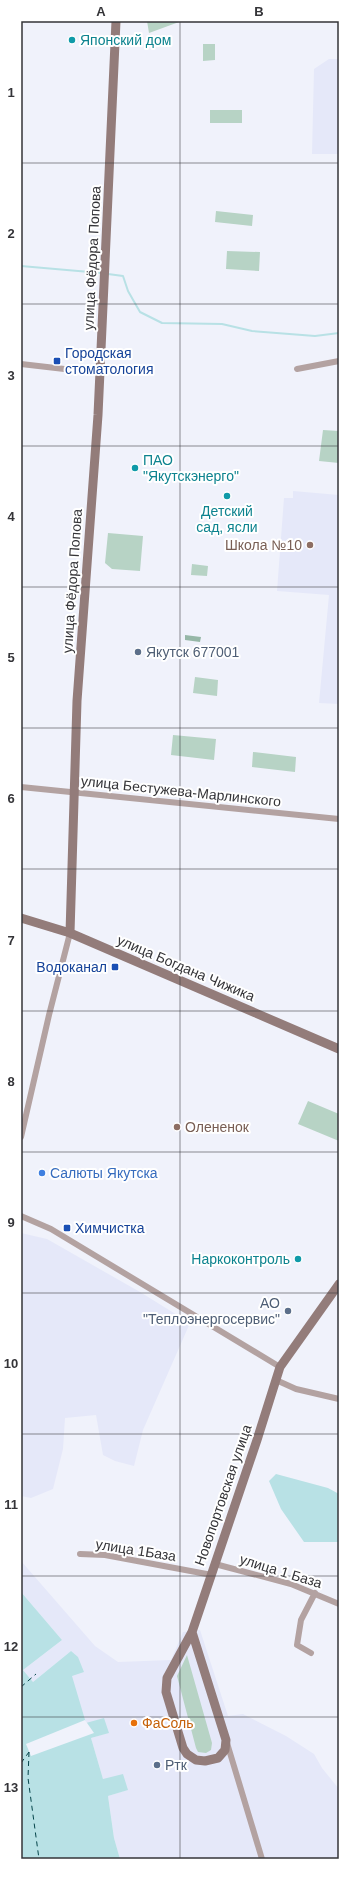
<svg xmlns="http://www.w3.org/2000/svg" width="360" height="1880" font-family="Arial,sans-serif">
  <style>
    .built { fill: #e5e8f9 }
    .green { fill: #b7d3c5 }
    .forest { fill: #96b7a7 }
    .water { fill: #b8e1e5 }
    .pier { fill: #f0f2fb }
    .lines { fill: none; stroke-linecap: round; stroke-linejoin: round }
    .stream { stroke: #b8e1e5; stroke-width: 2 }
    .ferry { stroke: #04444a; stroke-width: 1; stroke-dasharray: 5 4; stroke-linecap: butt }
    .street { stroke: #b3a2a1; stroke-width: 6 }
    .secondary { stroke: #937c7a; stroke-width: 9 }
    .grid { fill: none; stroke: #343438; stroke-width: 1; stroke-opacity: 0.55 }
    .culture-dot { fill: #0f9aa8; stroke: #fff; stroke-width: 1.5 }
    .transit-dot { fill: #1a4fb4; stroke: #fff; stroke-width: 1.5 }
    .education-dot { fill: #8d6e63; stroke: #fff; stroke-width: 1.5 }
    .service-dot { fill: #5c6f8a; stroke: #fff; stroke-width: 1.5 }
    .shop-dot { fill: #3f7fe0; stroke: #fff; stroke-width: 1.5 }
    .food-dot { fill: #e8710a; stroke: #fff; stroke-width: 1.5 }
    .labels { text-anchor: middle; stroke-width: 4; stroke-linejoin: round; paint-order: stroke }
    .culture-label { font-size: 14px; fill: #0d838f; stroke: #fff; text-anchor: start }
    .street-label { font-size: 14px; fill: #343438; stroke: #fff }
    .transit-label { font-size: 14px; fill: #164399; stroke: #fff; text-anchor: start }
    .education-label { font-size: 14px; fill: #785e54; stroke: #fff; text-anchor: end }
    .service-label { font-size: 14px; fill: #4e5e75; stroke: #fff; text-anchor: start }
    .shop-label { font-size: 14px; fill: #366cbe; stroke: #fff; text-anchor: start }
    .food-label { font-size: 14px; fill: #c56008; stroke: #fff; text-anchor: start }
    .neatline { fill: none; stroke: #343438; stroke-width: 1.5 }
    .grid-label { font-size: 13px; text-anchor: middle; font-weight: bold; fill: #343438 }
  </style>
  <rect width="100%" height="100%" fill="#f0f2fb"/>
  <path class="built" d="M329,59H339V154H312L314,69Z
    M293,491L339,495V704L319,703L329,595L277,591L284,498H293Z
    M21,1233L47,1239L140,1292L190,1323L143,1430L134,1466L115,1461L103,1455L96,1415L65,1418L63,1449L53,1489L31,1498L21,1496Z
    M21,1561L95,1646L118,1662L171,1660L183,1632L200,1630L228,1716L243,1714L286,1736L314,1754L322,1768L339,1789V1859H120L114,1838L108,1796L127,1790L103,1779L91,1738L108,1733L86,1724L71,1676V1651L33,1682L23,1670L62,1640L21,1592Z"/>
  <path class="green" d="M147,21H179V22L149,33Z
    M203,44H215V60L203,61Z
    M210,110H242V123H210Z
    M216,211L253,215L252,226L215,222Z
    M227,251L260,252L259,271L226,269Z
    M323,430L339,431V463L319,461Z
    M108,533L143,536L140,571L112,569L105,563Z
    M192,564L208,566L207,576L191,575Z
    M195,677L218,680L217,696L193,693Z
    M173,735L216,739L214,760L171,755Z
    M253,752L296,757L295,772L252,767Z
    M308,1101L339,1114V1141L298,1124Z
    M187,1655L212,1743L211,1750L206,1753L198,1752L196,1748L177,1676Z"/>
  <path class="forest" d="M185,635L201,637L200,642L185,640Z"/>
  <path class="water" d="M276,1474L328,1488L339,1494V1542H304L281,1509L269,1481Z
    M21,1592L62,1640L23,1670L33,1682L71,1651L78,1657L84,1672L72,1676L86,1723L104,1718L109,1733L91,1738L103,1779L123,1774L128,1790L108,1796L114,1838L120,1859H21Z"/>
  <path class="pier" d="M85,1720L94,1733L31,1756L26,1744Z"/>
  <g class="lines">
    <path class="stream" d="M21,266L101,273
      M108,274L123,276L128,291L140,312L162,323L222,324L252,331L315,336L339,333"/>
    <path class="ferry" d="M21,1687L36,1674
      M29,1752L28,1778L39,1859
      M21,1763L29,1752"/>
    <path class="street" d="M21,364L99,373
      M297,369L339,361
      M21,787L339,819
      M21,1137L49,1015L70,933
      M21,1216L51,1229L280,1367
      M276,1380L296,1389L339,1399
      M80,1554L105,1555L212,1575
      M215,1564L291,1584L339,1604
      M311,1653L297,1645L301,1620L315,1593
      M227,1743L262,1859"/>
    <path class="secondary" d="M21,918L70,933L339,1049
      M70,933L77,701L98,415L116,21
      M192,1632L226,1740L225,1750L218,1758L205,1761L196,1760L187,1754L183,1748L166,1692L167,1678L192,1632L257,1440L280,1367L339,1284"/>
  </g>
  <path class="grid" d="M180,21V1859M21,163H339M21,304H339M21,446H339M21,587H339M21,728H339M21,869H339M21,1011H339M21,1152H339M21,1293H339M21,1434H339M21,1576H339M21,1717H339"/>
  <g class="culture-dot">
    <circle cx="72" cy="40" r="4"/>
    <circle cx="135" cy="468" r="4"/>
    <circle cx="227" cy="496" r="4"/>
    <circle cx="298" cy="1259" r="4"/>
  </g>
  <g class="transit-dot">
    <rect x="53" y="357" width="8" height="8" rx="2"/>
    <rect x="111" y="963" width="8" height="8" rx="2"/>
    <rect x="63" y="1224" width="8" height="8" rx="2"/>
  </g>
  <g class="education-dot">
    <circle cx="310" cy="545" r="4"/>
    <circle cx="177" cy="1127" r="4"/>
  </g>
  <g class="service-dot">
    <circle cx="138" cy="652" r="4"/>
    <circle cx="288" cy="1311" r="4"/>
    <circle cx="157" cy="1765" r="4"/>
  </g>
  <circle class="shop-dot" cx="42" cy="1173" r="4"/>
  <circle class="food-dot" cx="134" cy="1723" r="4"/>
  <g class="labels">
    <g class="culture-label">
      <text x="80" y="45">Японский дом</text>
      <text x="143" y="465">ПАО<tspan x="143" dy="16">"Якутскэнерго"</tspan></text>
      <text x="227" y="516" text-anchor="middle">Детский<tspan x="227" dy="16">сад, ясли</tspan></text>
      <text x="290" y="1264" text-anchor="end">Наркоконтроль</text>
    </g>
    <g class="street-label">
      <text transform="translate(92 258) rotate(-87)" y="5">улица Фёдора Попова</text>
      <text transform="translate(72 581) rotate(-86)" y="5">улица Фёдора Попова</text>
      <text transform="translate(181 791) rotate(6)" y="5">улица Бестужева-Марлинского</text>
      <text transform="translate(186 968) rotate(23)" y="5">улица Богдана Чижика</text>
      <text transform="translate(223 1495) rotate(-71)" y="5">Новопортовская улица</text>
      <text transform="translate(136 1550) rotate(9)" y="5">улица 1База</text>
      <text transform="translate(281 1571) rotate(17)" y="5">улица 1 База</text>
    </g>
    <g class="transit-label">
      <text x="65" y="358">Городская<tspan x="65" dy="16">стоматология</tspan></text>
      <text x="107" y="972" text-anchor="end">Водоканал</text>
      <text x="75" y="1233">Химчистка</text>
    </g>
    <g class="education-label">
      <text x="302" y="550">Школа №10</text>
      <text x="185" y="1132" text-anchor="start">Олененок</text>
    </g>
    <g class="service-label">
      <text x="146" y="657">Якутск 677001</text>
      <text x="280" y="1308" text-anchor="end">АО<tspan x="280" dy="16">"Теплоэнергосервис"</tspan></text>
      <text x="165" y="1770">Ртк</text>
    </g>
    <g class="shop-label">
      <text x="50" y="1178">Салюты Якутска</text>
    </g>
    <g class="food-label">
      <text x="142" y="1728">ФаСоль</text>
    </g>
  </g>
  <rect width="360" height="1880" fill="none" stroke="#ffffff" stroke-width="44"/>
  <rect x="22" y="22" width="316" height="1836" class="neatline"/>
  <g class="grid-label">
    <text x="101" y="16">A</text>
    <text x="259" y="16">B</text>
    <text x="11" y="97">1</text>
    <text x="11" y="238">2</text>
    <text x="11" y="380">3</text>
    <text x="11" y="521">4</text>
    <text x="11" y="662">5</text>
    <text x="11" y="803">6</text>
    <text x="11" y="945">7</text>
    <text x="11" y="1086">8</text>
    <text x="11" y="1227">9</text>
    <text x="11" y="1368">10</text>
    <text x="11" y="1509">11</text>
    <text x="11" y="1651">12</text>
    <text x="11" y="1792">13</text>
  </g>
</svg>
